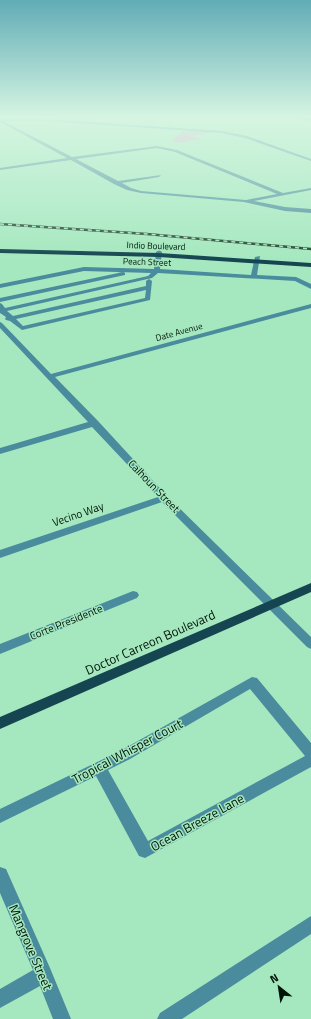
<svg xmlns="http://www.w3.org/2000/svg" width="311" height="1019" font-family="'Titillium Web',sans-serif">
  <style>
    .green { fill: #ee94d7 }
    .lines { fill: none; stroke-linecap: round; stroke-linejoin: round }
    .river { fill: #36a16a; fill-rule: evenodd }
    .minor { fill: #4a8c9e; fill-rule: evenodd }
    .major { fill: #144550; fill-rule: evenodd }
    .rail-casing { stroke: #264532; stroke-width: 2.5 }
    .rail { stroke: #a5e8bf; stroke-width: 1.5; stroke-dasharray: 4; stroke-linecap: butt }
    .labels { text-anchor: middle; stroke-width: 3; stroke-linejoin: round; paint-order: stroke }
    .far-street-label { font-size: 9px; fill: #001407; stroke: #a5e8bf }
    .street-label { font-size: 11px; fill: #001407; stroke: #a5e8bf }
    .near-street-label { font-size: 13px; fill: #001407; stroke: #a5e8bf }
  </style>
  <rect width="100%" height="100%" fill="#a5e8bf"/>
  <path class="green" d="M183,131L208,132L210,133L191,136L201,139L178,143L172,140Z"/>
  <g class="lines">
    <path class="river" d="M288,117H311V121L290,119Z"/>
    <path class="minor" d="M0,119H45L222,131L247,136L311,159V161L245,138L222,133L45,121H3L72,157L157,146L177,150L283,193L311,188V190L254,201L285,207L311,209V213L285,211L244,202L141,193L127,190L114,184L71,160L0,170V168L67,158L0,122ZM157,148L175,152L277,194L246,200L141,191L131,188L122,183L159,177L161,175L118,181L76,159Z
      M159,250L162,252L160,269L251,275L255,257L260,256L257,275L296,277L311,284V289L295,281L158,273L152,278L7,311L13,316L146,286V281L149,279L152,281L150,300L22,330L10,321L6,320L5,319L6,317L0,313V303L2,304L5,308L148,276L151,273L84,271L0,288V284L84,267L154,269L156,252ZM146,290L145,298L23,326L16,319Z
      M123,272L125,273V275L0,302V298Z
      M311,304V308L55,377L98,421L167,496L311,637V649L307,647L162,502L0,558V550L158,497L92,427L0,454V448L88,422L0,328V322L2,323L51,374Z
      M133,591L137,592L139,595L137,598L0,654V644Z
      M252,677L257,678L311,743V767L145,858L139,856L96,776L0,823V809L120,751ZM250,689L305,756L148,841L108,770L130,759Z
      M0,867L6,869L50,968L71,1019H53L40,986L0,1008V989L33,970L0,893Z
      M311,916V934L182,1019H157L160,1013Z"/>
    <path class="major" d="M0,249L159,253L311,263V267L159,257L0,253Z
      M311,583V592L0,729V717Z"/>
    <g class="rail-casing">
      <path id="rail" d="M0,224L147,234L311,249"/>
    </g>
    <use href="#rail" class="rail"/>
  </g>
  <linearGradient id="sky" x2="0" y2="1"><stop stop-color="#61acb6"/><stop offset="0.45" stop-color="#d6f5e2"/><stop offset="1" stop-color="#d6f5e2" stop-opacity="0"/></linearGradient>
  <rect width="311" height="260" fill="url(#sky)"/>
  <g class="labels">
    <g class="far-street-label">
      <text transform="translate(156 246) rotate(2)" y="3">Indio Boulevard</text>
      <text transform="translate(147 262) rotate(2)" y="3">Peach Street</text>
      <text transform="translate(179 332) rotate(-15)" y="3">Date Avenue</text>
    </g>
    <g class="street-label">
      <text transform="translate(154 486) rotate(46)" y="4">Calhoun Street</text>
      <text transform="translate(78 514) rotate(-19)" y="4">Vecino Way</text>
      <text transform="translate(66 622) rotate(-22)" y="4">Corte Presidente</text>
    </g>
    <g class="near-street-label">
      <text transform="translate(150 642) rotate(-24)" y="5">Doctor Carreon Boulevard</text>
      <text transform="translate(127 751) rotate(-28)" y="5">Tropical Whisper Court</text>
      <text transform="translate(197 822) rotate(-29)" y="5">Ocean Breeze Lane</text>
      <text transform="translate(31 947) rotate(67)" y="5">Mangrove Street</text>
    </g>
  </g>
  <g transform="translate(279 987) rotate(330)" stroke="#a5e8bf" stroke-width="3" paint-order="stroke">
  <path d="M0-3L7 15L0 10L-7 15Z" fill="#001407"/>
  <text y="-6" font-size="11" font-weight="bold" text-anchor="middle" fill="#001407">N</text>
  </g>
</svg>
